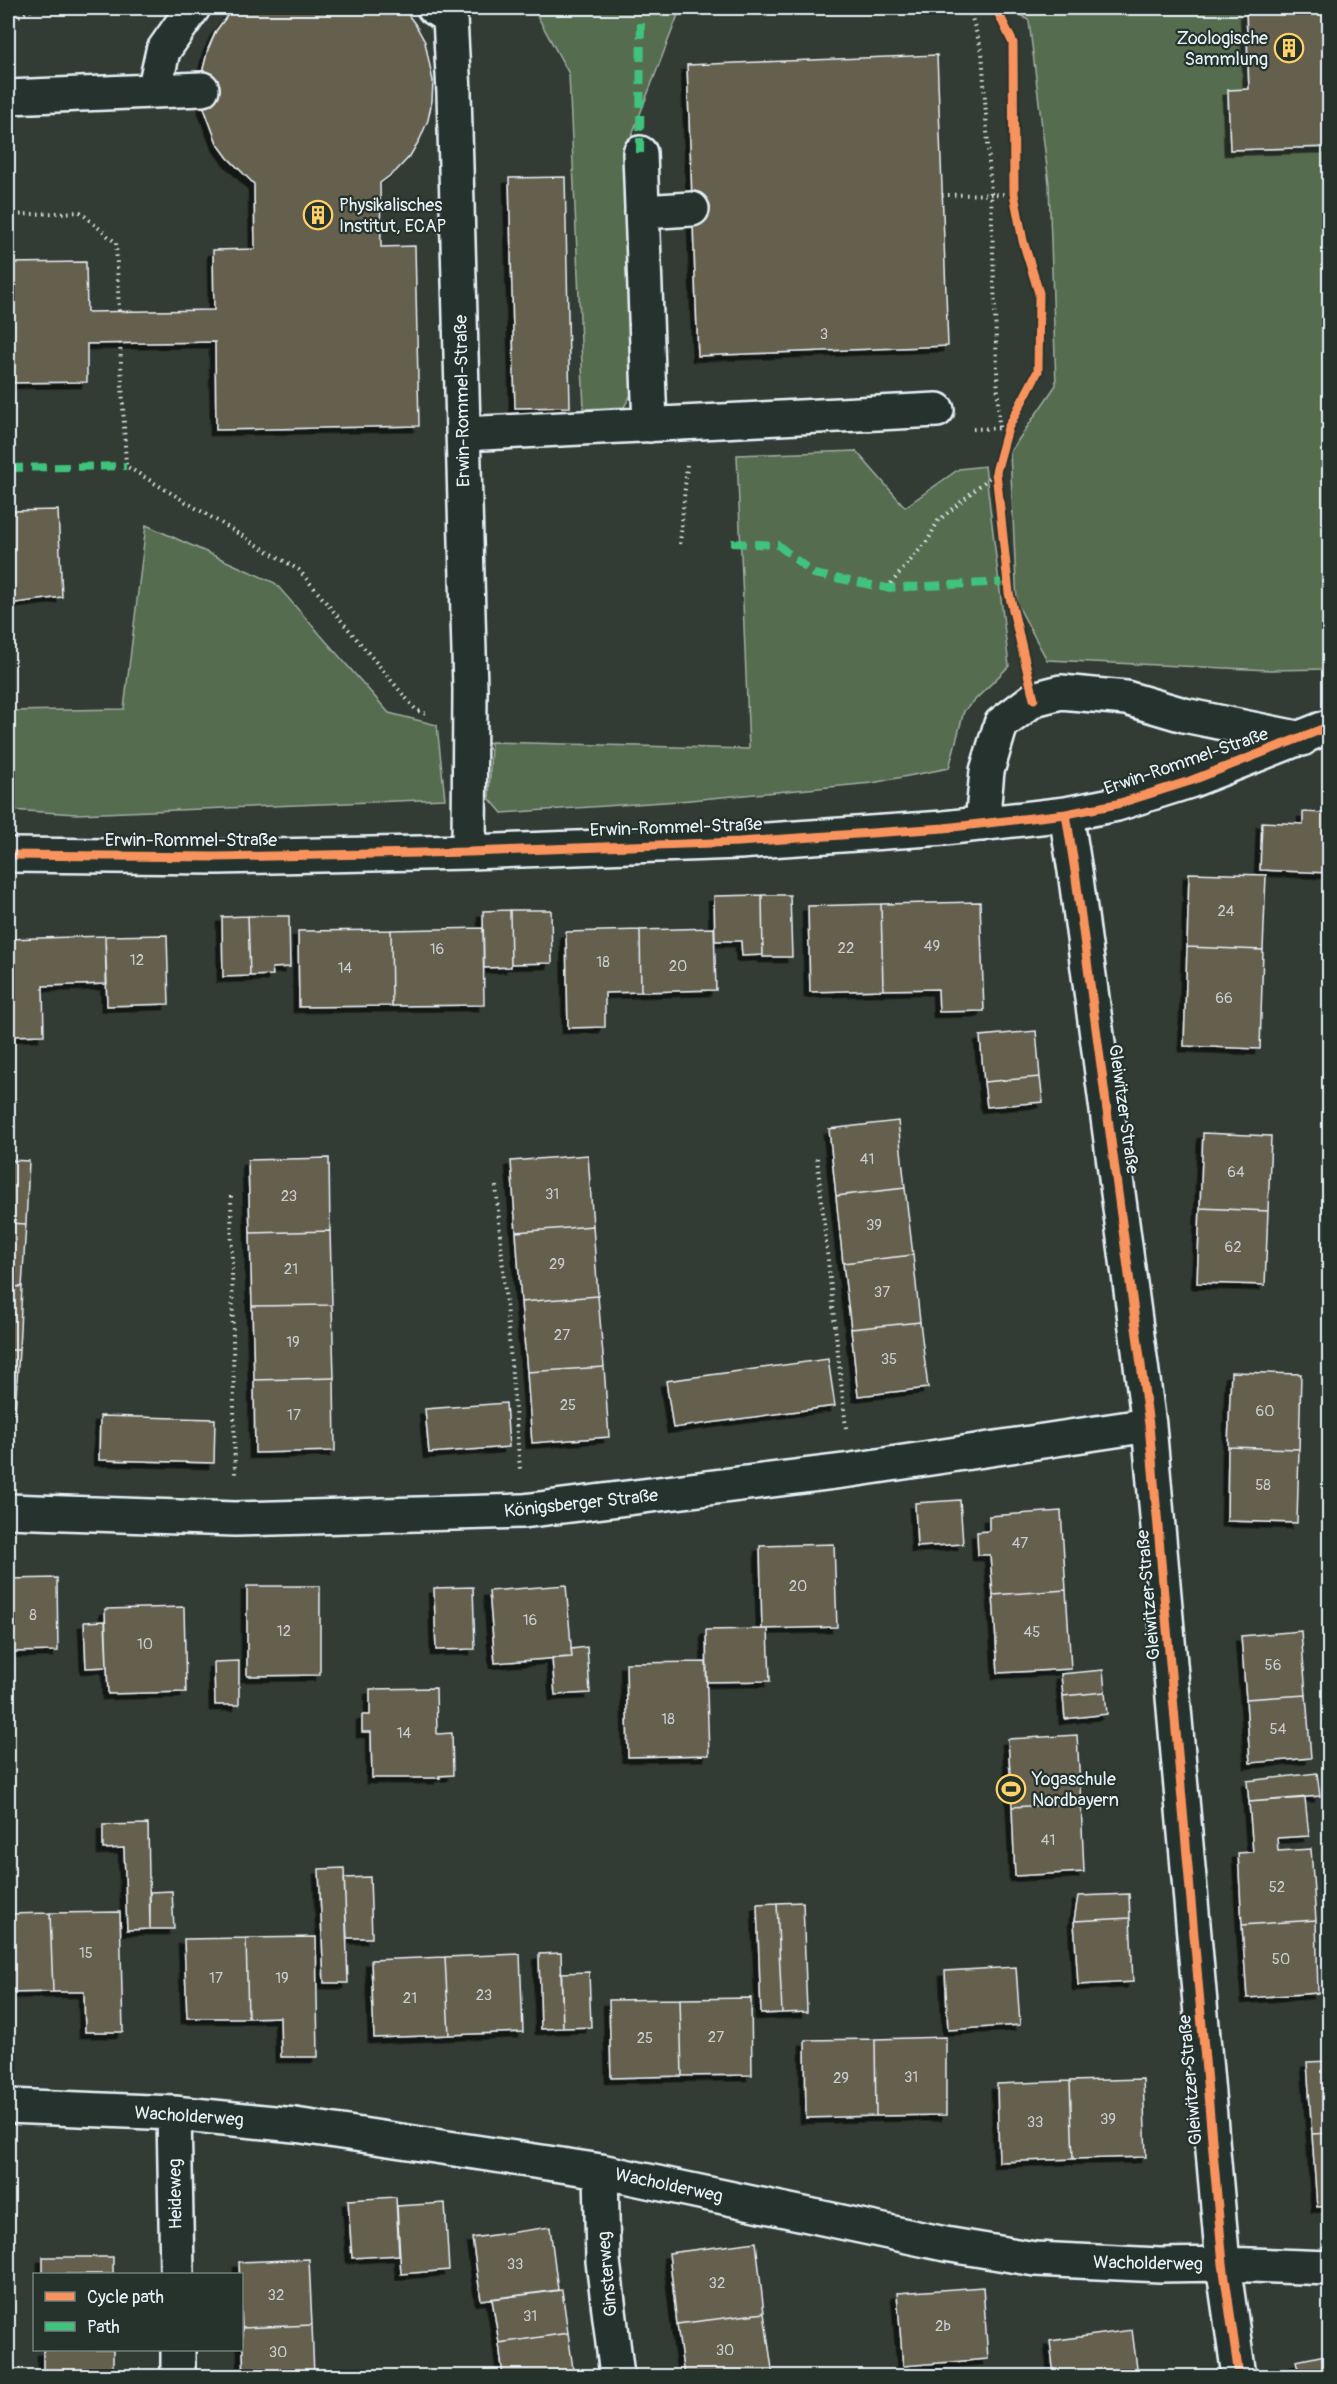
<svg xmlns="http://www.w3.org/2000/svg" width="1337" height="2384" font-family="Pangolin,sans-serif">
  <style>
    .green { fill: #576c50; stroke: #a0aea4; stroke-width: 1.5 }
    .building { fill: #655e4e; stroke: #e8f1f8; stroke-width: 1.5; filter: url(#shadow) }
    .lines { fill: none; stroke-linecap: round; stroke-linejoin: round }
    .minor-casing { stroke: #e8f1f8; stroke-width: 38 }
    .path { stroke: #e8f1f8; stroke-width: 4; stroke-dasharray: 1.5 4.5; stroke-linecap: butt }
    .minor { stroke: #26332d; stroke-width: 33 }
    .quiet { stroke: #40c37c; stroke-width: 8; stroke-dasharray: 15 8; stroke-linecap: butt }
    .cycleway-casing { stroke: #26332d; stroke-width: 13 }
    .cycleway { stroke: #f8935d; stroke-width: 9 }
    .labels { text-anchor: middle; stroke-width: 4.5; stroke-linejoin: round; paint-order: stroke }
    .number-label { font-size: 15px; fill: #c7ccce }
    .poi-label { font-size: 18px; fill: #e8f1f8; stroke: #26332d; text-anchor: start }
    .street-label { font-size: 18px; fill: #e8f1f8; stroke: #26332d }
  </style>
  <defs>
    <filter id="shadow"><feDropShadow dx="-5.5" dy="5.5" stdDeviation="0" flood-color="#0009"/></filter>
  </defs>
  <rect width="100%" height="100%" fill="#333c34"/>
  <filter id="ink" filterUnits="userSpaceOnUse"><feTurbulence type="fractalNoise" baseFrequency=".0167" numOctaves="2"/><feDisplacementMap in="SourceGraphic" scale="12" xChannelSelector="R" yChannelSelector="G"/><feConvolveMatrix kernelMatrix="1 2 1 2 8 2 1 2 1" color-interpolation-filters="sRGB"/></filter>
  <g filter="url(#ink)">
    <path class="green" d="M533,8H821L678,15L625,153L636,386L624,407L584,409L569,74Z
      M1011,8H1329V669L1270,670L1047,660L1017,604L1010,452L1056,385L1049,184L1029,21Z
      M856,451L905,507L959,469L985,466L1009,666L964,711L949,768L872,783L679,801L502,813L489,798L491,742L749,749L737,455Z
      M146,525L275,583L389,713L437,725L445,799L77,814L8,810V711L124,709Z"/>
    <path class="building" d="M233,8H403L415,24L425,42L433,81L432,101L428,120L420,139L410,156L396,171L380,183L381,247L415,246L419,426L216,430L215,342L87,344V382L8,383V263L86,262L87,312L214,310L213,250L255,249L254,184L228,158L217,143L204,108L203,69L208,49L216,31Z
      M1246,8H1330V147L1230,150L1228,90L1249,89Z
      M937,55L948,346L698,356L687,65Z
      M565,177L570,407L515,408L509,178Z
      M58,510L62,597L8,604V511Z
      M1327,801H1330V873L1260,870L1262,822L1303,824V812L1326,813Z
      M1189,873L1266,875L1263,950L1187,947Z
      M762,895L763,955L742,956L741,941H715L714,896Z
      M762,895H790L792,957H763Z
      M980,902L984,1011L939,1012L938,989L883,990L881,904Z
      M881,904L883,990L810,992L808,906Z
      M510,910H551L552,963L511,964Z
      M510,910L511,967L484,968L483,911Z
      M248,916H289L290,967L272,968L273,975L250,976Z
      M248,916L250,976L223,977L222,917Z
      M483,928L484,1005L392,1006L391,930Z
      M714,928L716,990L641,992L640,930Z
      M391,930L392,1006L299,1007L298,931Z
      M640,930L641,992L605,993V1027L568,1028L566,932Z
      M167,935L169,1004L107,1006L105,936Z
      M105,936L107,984L43,986L44,1035L8,1036V939Z
      M1187,947L1263,950L1260,1049L1184,1046Z
      M1036,1031L1040,1077L984,1082L980,1036Z
      M1040,1077L1043,1102L987,1107L984,1082Z
      M898,1121L905,1188L836,1196L829,1129Z
      M1203,1133L1271,1136L1268,1211L1200,1208Z
      M588,1155L593,1226L516,1232L511,1161Z
      M329,1158L330,1231L250,1233L248,1160Z
      M8,1160L29,1161L26,1224L8,1223Z
      M905,1188L913,1255L843,1263L836,1196Z
      M1200,1208L1268,1211L1265,1285L1197,1283Z
      M8,1223L26,1224L22,1287L8,1286Z
      M593,1226L598,1296L521,1302L516,1232Z
      M330,1231L332,1305L252,1306L250,1233Z
      M913,1255L920,1322L851,1329L843,1263Z
      M8,1286L22,1287L19,1350H8Z
      M598,1296L604,1367L527,1372L521,1302Z
      M332,1305L334,1378L254,1380L252,1306Z
      M920,1322L928,1388L858,1396L851,1329Z
      M8,1350H19L15,1413H8Z
      M828,1359L835,1406L673,1428L666,1381Z
      M604,1367L609,1437L532,1443L527,1372Z
      M1231,1372L1301,1374L1299,1449L1228,1447Z
      M334,1378L335,1451L255,1453L254,1380Z
      M506,1403L509,1447L429,1453L425,1409Z
      M100,1416L215,1419L214,1463L99,1460Z
      M1228,1447L1299,1449L1297,1523L1227,1521Z
      M960,1500L963,1544L917,1547L915,1503Z
      M1061,1511L1066,1590L993,1595L990,1555H978L977,1532L989,1531V1516Z
      M834,1544L837,1627L762,1629L760,1546Z
      M57,1578L58,1651L8,1652V1579Z
      M566,1585L572,1657L495,1663L489,1591Z
      M247,1586H320V1675L247,1676Z
      M473,1587L475,1649L436,1650L434,1588Z
      M1066,1590L1071,1669L998,1673L993,1595Z
      M184,1607L186,1692L108,1694L105,1609Z
      M105,1621L107,1667L86,1668L84,1622Z
      M768,1629L770,1681L707,1682L706,1630Z
      M1301,1631L1306,1695L1246,1699L1241,1636Z
      M587,1647L590,1693L555,1695L552,1658L572,1657L571,1649Z
      M239,1661V1705H215L214,1662Z
      M706,1662L709,1755L628,1757L626,1663Z
      M1103,1670L1105,1692L1063,1696L1061,1674Z
      M436,1688L437,1734L452,1733L453,1775L439,1776L440,1778H372L371,1732H362V1715H370V1689Z
      M1105,1692L1107,1714L1065,1719L1063,1696Z
      M1306,1695L1311,1758L1250,1763L1246,1699Z
      M1077,1735L1081,1803L1012,1807L1008,1739Z
      M1317,1773L1320,1796L1249,1802L1247,1781Z
      M1305,1798L1309,1836L1277,1838L1278,1851L1311,1849L1316,1920L1242,1925L1238,1853L1253,1852L1249,1802Z
      M1081,1803L1084,1872L1015,1876L1012,1807Z
      M148,1824L150,1929L127,1930L124,1848L103,1849V1825Z
      M344,1868L348,1983H324L319,1869Z
      M370,1877L372,1938H347L344,1878Z
      M172,1891L174,1929H150V1892Z
      M1129,1894L1130,1918L1074,1921L1078,1896Z
      M803,1902L807,2012L782,2013L777,1903Z
      M777,1903L782,2013L761,2014L757,1904Z
      M120,1912L123,2032H85L84,1992H53L50,1913Z
      M50,1913L53,1992L8,1993V1914Z
      M1130,1918L1133,1982L1078,1985L1074,1921Z
      M1316,1920L1318,1993L1247,1998L1242,1925Z
      M316,1937L318,2057H281L280,2017L248,2018L246,1938Z
      M246,1938L248,2018H187L184,1939Z
      M561,1953L563,2028L541,2029L539,1954Z
      M520,1954L523,2032L449,2035L445,1957Z
      M445,1957L449,2035L374,2038L371,1960Z
      M1016,1967L1020,2025L948,2030L945,1971Z
      M589,1972L591,2027L563,2028L561,1973Z
      M751,1998L752,2075L682,2076L680,1999Z
      M680,1999L682,2076L611,2078L609,2000Z
      M946,2037V2115L876,2116L875,2039Z
      M875,2039L876,2116L806,2118L805,2040Z
      M1330,2061V2133L1312,2134L1307,2062Z
      M1143,2079L1146,2157L1073,2159L1070,2081Z
      M1070,2081L1073,2159L999,2162L997,2084Z
      M1330,2133V2206L1317,2207L1312,2134Z
      M8,2152H11V2206H8Z
      M396,2197L399,2255L352,2258L348,2200Z
      M445,2203L449,2270L401,2274L397,2206Z
      M550,2227L558,2290L481,2300L472,2238Z
      M756,2242L764,2313L677,2324L669,2253Z
      M43,2257H113V2274H43Z
      M309,2259L312,2325L242,2328L239,2262Z
      M983,2287L988,2359L903,2366L897,2293Z
      M562,2290L568,2333L499,2343L492,2299Z
      M764,2313L773,2376H684L677,2324Z
      M312,2325L314,2376H244L242,2328Z
      M1132,2330L1138,2376H1054L1050,2341Z
      M568,2333L574,2376H503L499,2343Z
      M43,2350H113V2376H43Z
      M1330,2354V2376H1300L1296,2361Z"/>
    <g class="lines">
      <g class="minor-casing">
        <path id="minor" d="M434,8L450,18L454,93L470,689L469,852
          M154,91L163,51L193,8
          M8,97L202,89
          M640,153L650,425
          M642,212L692,209
          M463,434L937,410
          M1066,814L1075,871L1149,1425L1223,2264L1239,2376
          M982,824L987,771L1001,724L1034,699L1061,692L1126,698L1184,715L1302,739
          M8,855L217,857L469,852L739,842L944,828L1066,814L1117,804L1190,781L1330,726
          M8,1511L235,1519L523,1511L851,1470L1149,1425
          M8,2106L174,2113L295,2125L601,2171L945,2244L1035,2259L1160,2265L1223,2264L1330,2268
          M174,2113L177,2274
          M601,2171L603,2261L617,2376
          M178,2350V2376"/>
      </g>
      <path class="path" d="M969,8L982,51L991,194L999,428
        M8,21L36,8
        M942,195L1014,194
        M8,215L80,212L116,243L119,311
        M120,343L126,466L299,570L416,710L429,715
        M973,429L1008,428
        M680,544L687,465
        M887,588L928,540L938,521L996,472
        M817,1158L846,1428
        M496,1186L520,1469
        M231,1196L235,1477"/>
      <use href="#minor" class="minor"/>
      <path class="quiet" d="M640,153L641,8
        M8,468L126,466
        M731,543L778,545L814,574L887,588L1008,582"/>
      <g class="cycleway-casing">
        <path id="cycleway" d="M996,8L1013,43L1014,194L1023,241L1039,293L1038,371L1008,428L996,472L1009,593L1034,699
          M1066,814L1075,871L1149,1425L1223,2264L1239,2376
          M8,855L217,857L469,852L739,842L944,828L1066,814L1117,804L1190,781L1330,726"/>
      </g>
      <use href="#cycleway" class="cycleway"/>
    </g>
  </g>
  <defs>
    <g id="building-ring" transform="scale(1.5)"><circle r="9.5" fill="#26332d" stroke="#ffd166" stroke-width="1.5"/><path d="M-4-6H4V6H1V3H-1V6H-4ZM-2.5-4.3h1.7v1.8h-1.7ZM.8-4.3h1.7v1.8H.8ZM-2.5-1h1.7V.8h-1.7ZM.8-1h1.7V.8H.8Z" fill="#ffd166"/></g>
    <g id="stadium-ring" transform="scale(1.5)"><circle r="9.5" fill="#26332d" stroke="#ffd166" stroke-width="1.5"/><path d="M0-5a6.5 5 0 1 0 0 10a6.5 5 0 1 0 0-10ZM-3.5-1.8h7v3.6h-7Z" fill="#ffd166"/></g>
  </defs>
  <g fill-rule="evenodd">
    <use href="#building-ring" x="1289" y="48"/>
    <use href="#building-ring" x="318" y="215"/>
    <use href="#stadium-ring" x="1011" y="1789"/>
  </g>
  <g class="labels">
    <g class="number-label">
      <text x="824" y="339">3</text>
      <text x="1226" y="916">24</text>
      <text x="932" y="951">49</text>
      <text x="846" y="953">22</text>
      <text x="437" y="954">16</text>
      <text x="137" y="965">12</text>
      <text x="603" y="967">18</text>
      <text x="678" y="971">20</text>
      <text x="345" y="973">14</text>
      <text x="1224" y="1003">66</text>
      <text x="867" y="1164">41</text>
      <text x="1236" y="1177">64</text>
      <text x="552" y="1199">31</text>
      <text x="289" y="1201">23</text>
      <text x="874" y="1230">39</text>
      <text x="1233" y="1252">62</text>
      <text x="557" y="1269">29</text>
      <text x="291" y="1274">21</text>
      <text x="882" y="1297">37</text>
      <text x="562" y="1340">27</text>
      <text x="293" y="1347">19</text>
      <text x="889" y="1364">35</text>
      <text x="568" y="1410">25</text>
      <text x="1265" y="1416">60</text>
      <text x="294" y="1420">17</text>
      <text x="1263" y="1490">58</text>
      <text x="1020" y="1548">47</text>
      <text x="798" y="1591">20</text>
      <text x="33" y="1620">8</text>
      <text x="530" y="1625">16</text>
      <text x="284" y="1636">12</text>
      <text x="1032" y="1637">45</text>
      <text x="145" y="1649">10</text>
      <text x="1273" y="1670">56</text>
      <text x="668" y="1724">18</text>
      <text x="1278" y="1734">54</text>
      <text x="404" y="1738">14</text>
      <text x="1048" y="1845">41</text>
      <text x="1277" y="1892">52</text>
      <text x="86" y="1958">15</text>
      <text x="1281" y="1964">50</text>
      <text x="216" y="1983">17</text>
      <text x="282" y="1983">19</text>
      <text x="484" y="2000">23</text>
      <text x="410" y="2003">21</text>
      <text x="716" y="2042">27</text>
      <text x="645" y="2043">25</text>
      <text x="911" y="2082">31</text>
      <text x="841" y="2083">29</text>
      <text x="1108" y="2124">39</text>
      <text x="1035" y="2127">33</text>
      <text x="515" y="2269">33</text>
      <text x="717" y="2288">32</text>
      <text x="276" y="2300">32</text>
      <text x="530" y="2321">31</text>
      <text x="943" y="2331">2b</text>
      <text x="725" y="2355">30</text>
      <text x="278" y="2357">30</text>
    </g>
    <g class="poi-label">
      <text x="1268" y="44" text-anchor="end">Zoologische<tspan x="1268" dy="21">Sammlung</tspan></text>
      <text x="339" y="211">Physikalisches<tspan x="339" dy="21">Institut, ECAP</tspan></text>
      <text x="1032" y="1785">Yogaschule<tspan x="1032" dy="21">Nordbayern</tspan></text>
    </g>
    <g class="street-label">
      <text transform="translate(462 401) rotate(-91)" y="6">Erwin-Rommel-Straße</text>
      <text transform="translate(1186 761) rotate(-19)" y="6">Erwin-Rommel-Straße</text>
      <text transform="translate(676 827) rotate(-2)" y="6">Erwin-Rommel-Straße</text>
      <text x="191" y="846">Erwin-Rommel-Straße</text>
      <text transform="translate(1124 1109) rotate(82)" y="6">Gleiwitzer Straße</text>
      <text transform="translate(581 1503) rotate(-6)" y="6">Königsberger Straße</text>
      <text transform="translate(1148 1595) rotate(-95)" y="6">Gleiwitzer Straße</text>
      <text transform="translate(1190 2080) rotate(-95)" y="6">Gleiwitzer Straße</text>
      <text transform="translate(189 2116) rotate(4)" y="6">Wacholderweg</text>
      <text transform="translate(669 2185) rotate(12)" y="6">Wacholderweg</text>
      <text transform="translate(175 2194) rotate(-91)" y="6">Heideweg</text>
      <text transform="translate(1148 2263) rotate(1)" y="6">Wacholderweg</text>
      <text transform="translate(607 2274) rotate(-95)" y="6">Ginsterweg</text>
    </g>
  </g>
  <rect width="1337" height="2384" fill="none" stroke="#26332d" stroke-width="30"/>
  <rect x="15" y="15" width="1307" height="2354" fill="none" stroke="#e8f1f8" stroke-width="2" filter="url(#ink)"/>
  <rect x="33" y="2273" width="210" height="78" fill="#26332d" stroke="#747f7e" stroke-width="1.5"/>
  <rect x="45" y="2292" width="30" height="9" fill="#f8935d" stroke="#747f7e" stroke-width="1.5"/>
  <text x="87" y="2303" font-size="18" fill="#e8f1f8">Cycle path</text>
  <rect x="45" y="2322" width="30" height="9" fill="#40c37c" stroke="#747f7e" stroke-width="1.5"/>
  <text x="87" y="2333" font-size="18" fill="#e8f1f8">Path</text>
</svg>
